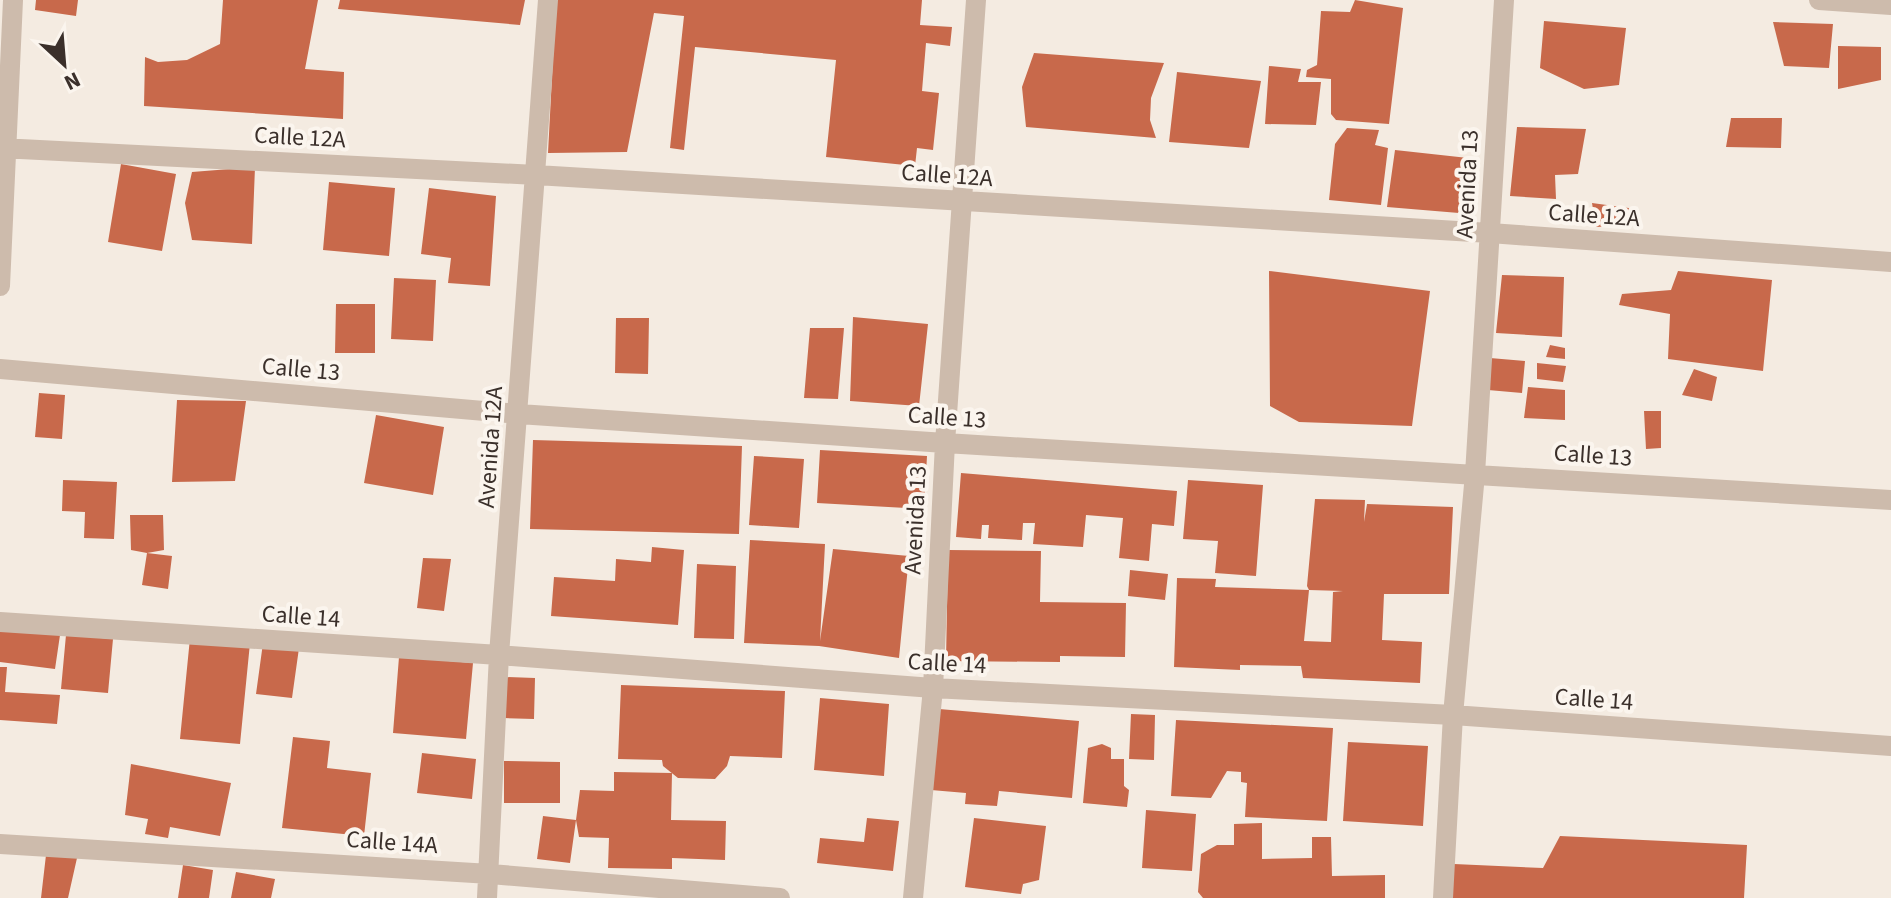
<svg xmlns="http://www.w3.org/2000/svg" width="1891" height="898" font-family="'Source Sans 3',sans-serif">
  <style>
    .building { fill: #c8694b; fill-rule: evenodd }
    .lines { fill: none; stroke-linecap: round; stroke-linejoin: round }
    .minor { stroke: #cdbbac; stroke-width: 20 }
    .labels { text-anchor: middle; stroke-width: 8; stroke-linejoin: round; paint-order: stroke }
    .street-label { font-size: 24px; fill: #3b302b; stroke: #fbf5ee }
  </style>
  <rect width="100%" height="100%" fill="#f4ebe1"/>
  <path class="building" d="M36,0H78L76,16L35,10Z
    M223,0H318L305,69L344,72L343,119L144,106L145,57L158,62L187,60L220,44Z
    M340,0H525L520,25L338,9Z
    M556,0H922L920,25L952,27L950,46L926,43L922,91L939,93L933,150L917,148L915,166L826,157L836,60L695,47L684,150L670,148L684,16L654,13L627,152L548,153Z
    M1355,0L1403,8L1389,124L1336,120L1331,114V79L1306,77L1307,70L1317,65L1321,11L1350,12Z
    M1544,21L1626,28L1619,85L1584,89L1540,68Z
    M1773,22L1833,24L1829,68L1784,66Z
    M1838,46L1881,47V80L1838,89Z
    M1034,53L1164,63L1151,98L1150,120L1156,138L1026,127L1022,87Z
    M1269,66L1301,69L1298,82H1321L1316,125L1265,124Z
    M1177,72L1261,81L1249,148L1169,142Z
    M1731,118H1782L1781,148L1726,147Z
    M1517,127L1586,129L1578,174L1555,175L1556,199L1510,196Z
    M1347,128L1379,130L1375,145L1388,148L1381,205L1329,200L1335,144Z
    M1395,150L1468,158L1459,213L1387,207Z
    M121,164L176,174L162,251L108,242Z
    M255,167L252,244L192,240L185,203L192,172Z
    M329,182L395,188L389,256L323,250Z
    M429,188L496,196L490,286L448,283L451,258L421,254Z
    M1592,203L1636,209L1631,225L1596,227Z
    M1269,271L1430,291L1412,426L1299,422L1270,406Z
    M1678,271L1772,280L1763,371L1668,359L1670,314L1619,305L1622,294L1671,290Z
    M1502,275L1564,277L1562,337L1496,333Z
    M394,278L436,280L433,341L391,339Z
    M336,304H375V353H335Z
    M853,317L928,324L919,406L850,401Z
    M616,318H649L648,374L615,373Z
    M810,328H844L838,399L804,398Z
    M1550,345L1565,348V359L1546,357Z
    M1490,358L1525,361L1522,393L1488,390Z
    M1537,363L1566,366L1563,382L1537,379Z
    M1694,369L1717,377L1712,401L1682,395Z
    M1528,387L1565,390V420L1524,418Z
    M39,393L65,395L62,439L35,437Z
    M177,400L246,401L235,481L172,482Z
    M1644,411H1661V448L1646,449Z
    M376,415L444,427L433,495L364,483Z
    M533,440L742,446L739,534L530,529Z
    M820,450L927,456L924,509L817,503Z
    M754,456L804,459L799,528L749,525Z
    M961,473L1177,491L1174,526L1152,524L1149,561L1119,558L1123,518L1086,515L1083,547L1033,544L1035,523H1023L1022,540L988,538L989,525H982L981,539L956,537Z
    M63,480L117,482L114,539L84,538L85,512L62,511Z
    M1188,480L1263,485L1256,576L1215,573L1218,541L1183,539Z
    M1315,499L1365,500L1364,522L1367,504L1453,507L1449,594H1384L1382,640L1422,642L1420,683L1303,678L1301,666L1240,665V670L1174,667L1177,578L1216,579L1215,587L1309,590L1307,586ZM1309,590L1343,591L1333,592L1331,642L1304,641Z
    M130,515H163L164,550L147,553L131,550Z
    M750,540L825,544L820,641L833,549L909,556L899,658L819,646L744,643Z
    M652,547L684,550L678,625L551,616L554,577L615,581L616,559L651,562Z
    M948,550L1041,551L1040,602L1126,603L1125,657L1060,656V662L946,661Z
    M147,553L172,556L168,589L142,585Z
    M423,558L451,559L444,611L417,608Z
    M697,564L736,566L734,639L694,638Z
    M1130,570L1168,574L1165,600L1128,596Z
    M0,626L60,635L55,669L0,662Z
    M66,635L113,639L108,693L61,689Z
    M190,638L250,643L240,744L180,739Z
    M263,643L299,648L292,698L256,694Z
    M399,657L473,663L466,739L393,733Z
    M0,667H7L5,692L60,695L57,724L0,720Z
    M505,677L535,678L534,719L504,718Z
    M621,685L785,691L782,758L730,756L727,766L715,779L678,778L663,766L662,760L618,759Z
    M820,698L889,704L884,776L814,770Z
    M939,709L1079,721L1072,798L999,791L997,806L965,804L966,793L931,790Z
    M1131,714L1155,715L1154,760L1129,759Z
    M1176,720L1333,728L1327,821L1245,817L1247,783L1241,782V772L1227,771L1211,798L1171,796Z
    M293,737L330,741L327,768L371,773L364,836L282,828Z
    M1348,742L1428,746L1423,826L1343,821Z
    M1102,744L1111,748V759H1124V786L1129,790L1127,807L1083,803L1088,748Z
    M422,753L476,759L472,799L417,793Z
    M504,761L560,762V803H504Z
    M131,764L231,783L220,836L170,827L168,838L145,834L148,819L125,815Z
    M614,772L672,773L671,820L726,821L725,860L672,858V869L608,868L609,838L579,837L576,820L570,863L537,859L543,816L576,820L580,790L614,791Z
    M1146,810L1196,814L1192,871L1142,868Z
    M867,818L899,821L893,871L817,863L820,838L864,842Z
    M974,818L1046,826L1039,880L1023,884L1021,894L965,887Z
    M1262,823V859L1312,858V837H1331L1332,876L1385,875V898H1203L1198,892L1201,854L1217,845H1234V824Z
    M1560,836L1747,845L1744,898H1452L1454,864L1543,868Z
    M46,855L77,858L68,898H41Z
    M183,865L213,870L209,898H178Z
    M236,872L275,879L271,898H231Z"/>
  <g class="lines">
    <path class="minor" d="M1819,0L1891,5
      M0,148L536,175L1490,233L1891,262
      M0,286L13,0
      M0,369L519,414L945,443L1891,500
      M0,622L499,655L933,688L1453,715L1891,746
      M0,844L490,874L780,898
      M487,898L499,655L548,0
      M913,898L933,688L945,443L976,0
      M1443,898L1453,715L1475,474L1504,0"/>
  </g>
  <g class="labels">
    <g class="street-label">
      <text transform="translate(300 137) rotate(3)" y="8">Calle 12A</text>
      <text transform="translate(947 175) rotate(4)" y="8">Calle 12A</text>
      <text transform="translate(1467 184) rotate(-87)" y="8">Avenida 13</text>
      <text transform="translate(1594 215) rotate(4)" y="8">Calle 12A</text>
      <text transform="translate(301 369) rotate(5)" y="8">Calle 13</text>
      <text transform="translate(947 417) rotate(4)" y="8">Calle 13</text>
      <text transform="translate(490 447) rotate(-86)" y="8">Avenida 12A</text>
      <text transform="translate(1593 455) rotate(4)" y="8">Calle 13</text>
      <text transform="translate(915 520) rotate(-87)" y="8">Avenida 13</text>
      <text transform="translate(301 616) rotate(4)" y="8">Calle 14</text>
      <text transform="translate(947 663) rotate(3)" y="8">Calle 14</text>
      <text transform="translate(1594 699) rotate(4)" y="8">Calle 14</text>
      <text transform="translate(392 842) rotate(4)" y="8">Calle 14A</text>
    </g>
  </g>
  <g transform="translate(64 64) rotate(154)" stroke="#fbf5ee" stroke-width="6" paint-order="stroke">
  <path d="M0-6L14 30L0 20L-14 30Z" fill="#3b302b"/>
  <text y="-12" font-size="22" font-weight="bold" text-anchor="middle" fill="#3b302b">N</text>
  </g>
</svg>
